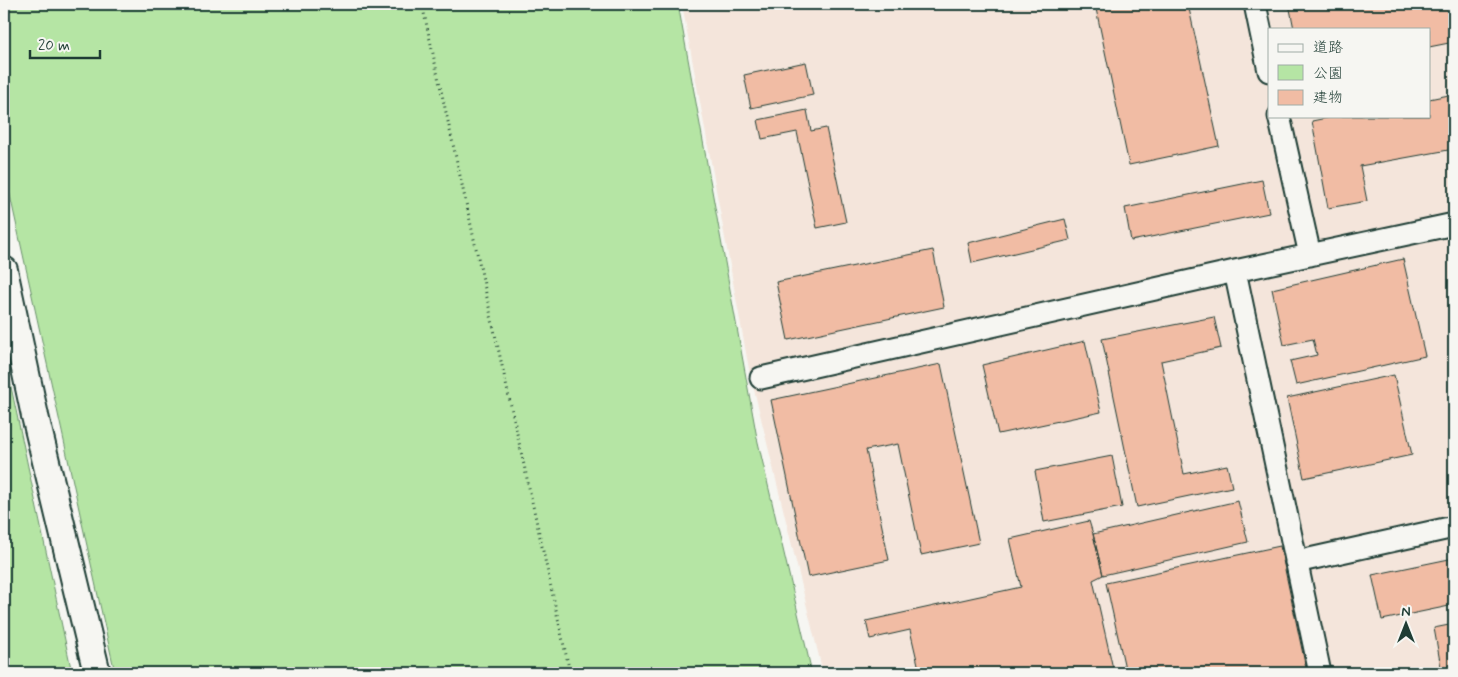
<svg xmlns="http://www.w3.org/2000/svg" width="1458" height="677" font-family="Mynerve,'Klee One',sans-serif">
  <style>
    .built { fill: #f4e5db; fill-rule: evenodd }
    .green { fill: #b5e5a4; stroke: #6a916c }
    .building { fill: #f1bca4; stroke: #1f3d34 }
    .lines { fill: none; stroke-linecap: round; stroke-linejoin: round }
    .minor-casing { stroke: #1f3d34; stroke-width: 25 }
    .tertiary-casing { stroke: #1f3d34; stroke-width: 30 }
    .path { stroke: #1f3d34; stroke-width: 3; stroke-dasharray: 1 4; stroke-linecap: butt }
    .minor { stroke: #f6f6f2; stroke-width: 21 }
    .tertiary { stroke: #f6f6f2; stroke-width: 26 }
  </style>
  <rect width="100%" height="100%" fill="#f6f6f2"/>
  <filter id="ink" filterUnits="userSpaceOnUse"><feTurbulence type="fractalNoise" baseFrequency=".02" numOctaves="2"/><feDisplacementMap in="SourceGraphic" scale="10" xChannelSelector="R" yChannelSelector="G"/><feConvolveMatrix kernelMatrix="1 2 1 2 8 2 1 2 1" color-interpolation-filters="sRGB"/></filter>
  <g filter="url(#ink)">
    <path class="built" d="M682,4H1454V673H823L749,369ZM1269,29H1429V116H1269Z"/>
    <path class="green" d="M4,4H678L757,438L812,673H115L4,168Z
      M4,354L72,673H4Z"/>
    <path class="building" d="M1095,4H1188L1219,146L1129,165Z
      M1289,4H1454V42L1429,47V29H1294Z
      M806,62L813,95L751,108L744,75Z
      M1454,94V149L1360,166L1367,201L1328,208L1312,121L1336,116H1429V99Z
      M807,110L811,131L826,128L846,222L817,228L797,132L762,139L758,120Z
      M1262,180L1269,213L1131,241L1125,208Z
      M1065,219L1070,240L972,263L968,243Z
      M933,250L944,307L788,340L776,282Z
      M1403,259L1425,356L1296,385L1290,361L1317,355L1313,339L1284,345L1272,289Z
      M1214,317L1221,348L1161,361L1184,474L1227,465L1232,487L1137,507L1102,339Z
      M1085,341L1101,412L998,434L982,365Z
      M941,364L979,543L921,555L898,444L866,450L889,560L808,577L771,400Z
      M1394,375L1412,455L1304,478L1287,398Z
      M1112,456L1122,507L1044,522L1035,471Z
      M1238,501L1248,542L1103,575L1093,534Z
      M1089,521L1093,534L1103,575L1093,580L1114,673H920L910,630L870,639L866,621L1021,587L1010,539Z
      M1280,546L1307,673H1126L1106,583Z
      M1454,558V605L1382,620L1372,575Z
      M1454,624V673H1442L1434,628Z"/>
    <g class="lines">
      <g class="minor-casing">
        <path id="minor" d="M1255,4L1269,71
          M1279,116L1310,255
          M1235,271L1320,673
          M761,378L1235,271L1454,224
          M1296,562L1454,527"/>
      </g>
      <g class="tertiary-casing">
        <path id="tertiary" d="M4,270L35,416L97,673"/>
      </g>
      <path class="path" d="M422,4L570,673"/>
      <use href="#minor" class="minor"/>
      <use href="#tertiary" class="tertiary"/>
    </g>
  </g>
  <rect width="1458" height="677" fill="none" stroke="#f6f6f2" stroke-width="20"/>
  <rect x="10" y="10" width="1438" height="657" fill="none" stroke="#1f3d34" stroke-width="2" filter="url(#ink)"/>
  <rect x="1268" y="28" width="162" height="90" fill="#f6f6f2" stroke="#a0aca6"/>
  <rect x="1278" y="44" width="25" height="8" fill="#f6f6f2" stroke="#a0aca6"/>
  <text x="1313" y="52" font-size="15" fill="#1f3d34">道路</text>
  <rect x="1278" y="65" width="25" height="15" fill="#b5e5a4" stroke="#a0aca6"/>
  <text x="1313" y="78" font-size="15" fill="#1f3d34">公園</text>
  <rect x="1278" y="90" width="25" height="15" fill="#f1bca4" stroke="#a0aca6"/>
  <text x="1313" y="102" font-size="15" fill="#1f3d34">建物</text>
  <g transform="translate(1406 624)" stroke="#f6f6f2" stroke-width="4" paint-order="stroke">
  <path d="M0-4L9 19L0 12L-9 19Z" fill="#1f3d34"/>
  <text y="-8" font-size="14" font-weight="bold" text-anchor="middle" fill="#1f3d34">N</text>
  </g>
  <path d="M30 50v8h70v-8" fill="none" stroke="#1f3d34" stroke-width="2.5"/>
  <text x="38" y="50" font-size="15" fill="#1f3d34" stroke="#f6f6f2" stroke-width="4" paint-order="stroke">20 m</text>
</svg>
